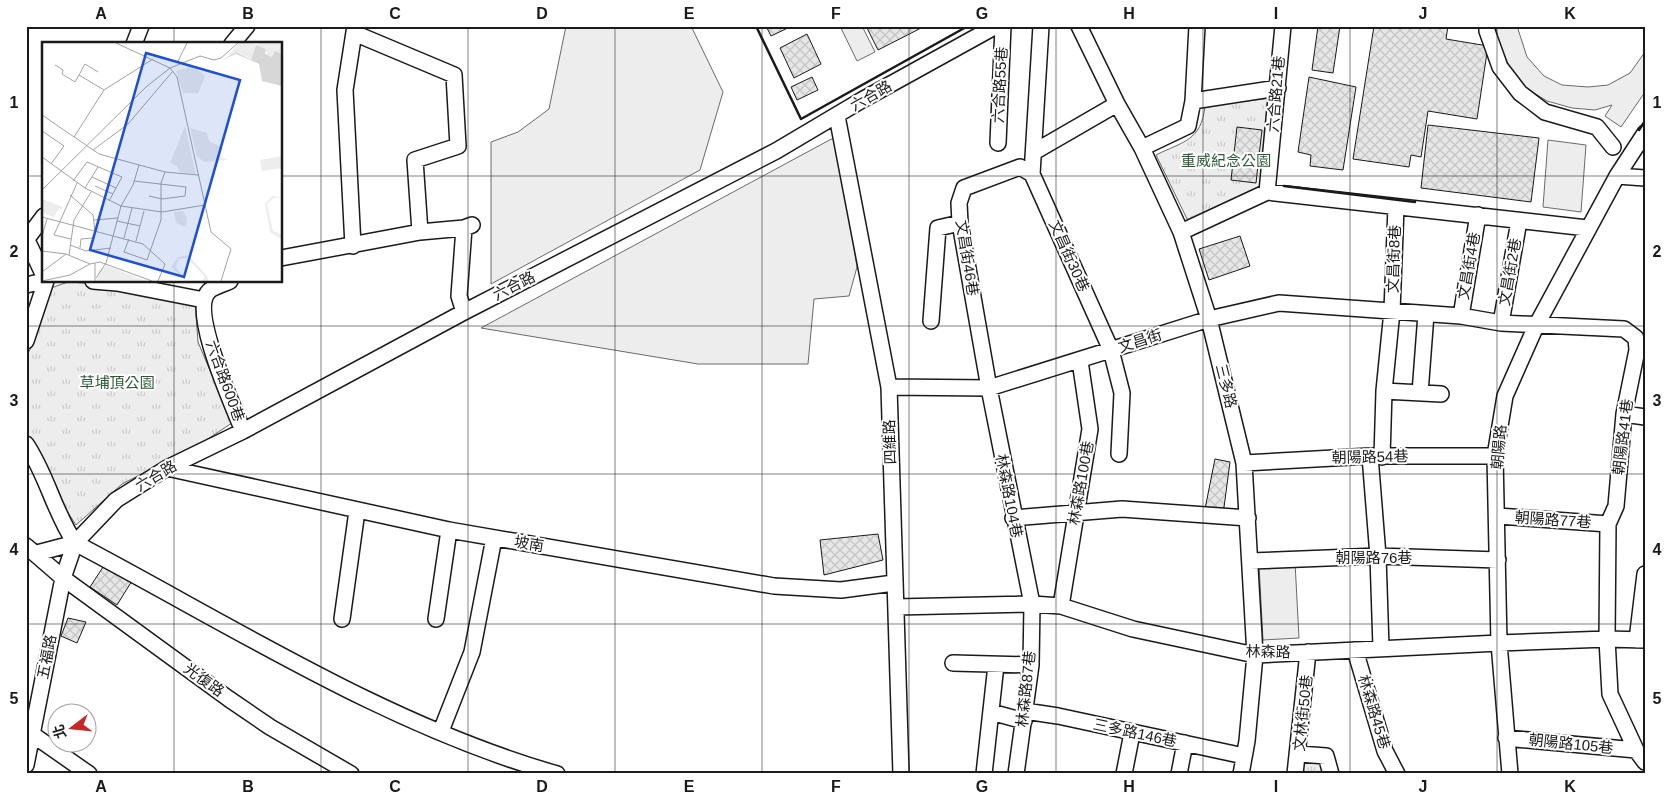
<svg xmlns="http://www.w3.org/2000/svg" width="1671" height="800" font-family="Arial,'Noto Sans TC',sans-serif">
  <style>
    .built { fill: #ededed; stroke: #6a6a6a }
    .park { fill: url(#park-tufts); stroke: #6a6a6a }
    .building { fill: url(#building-cross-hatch); stroke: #1a1a1a }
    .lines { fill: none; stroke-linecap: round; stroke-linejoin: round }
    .minor-casing { stroke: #1a1a1a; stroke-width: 18 }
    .minor { stroke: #fff; stroke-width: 15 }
    .wall { stroke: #1a1a1a; stroke-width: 2.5 }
    .grid { fill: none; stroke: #1a1a1a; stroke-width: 1; stroke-opacity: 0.55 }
    .labels { text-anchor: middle; stroke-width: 4; stroke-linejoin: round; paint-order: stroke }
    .street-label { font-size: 15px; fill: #1a1a1a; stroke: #fff }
    .park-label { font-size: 15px; fill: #2b5a34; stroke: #fff }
    .inset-road { fill: none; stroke: #a3a3a3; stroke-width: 1 }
    .view { fill: #1d4ed8; fill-opacity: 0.15; stroke: #1d4ed8; stroke-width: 2.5 }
    .inset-edge { fill: none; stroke: #1a1a1a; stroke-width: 2.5 }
    .neatline { fill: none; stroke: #1a1a1a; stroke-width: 2 }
    .grid-label { font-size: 16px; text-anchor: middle; font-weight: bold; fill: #1a1a1a }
  </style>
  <defs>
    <pattern id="park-tufts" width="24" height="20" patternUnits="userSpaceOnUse" patternTransform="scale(1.25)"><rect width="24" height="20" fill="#ededed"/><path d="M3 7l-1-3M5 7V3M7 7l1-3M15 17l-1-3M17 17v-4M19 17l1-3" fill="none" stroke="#cbcbcb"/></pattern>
    <pattern id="building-cross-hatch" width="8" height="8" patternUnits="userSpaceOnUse" patternTransform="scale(1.25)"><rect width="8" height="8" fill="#e6e6e6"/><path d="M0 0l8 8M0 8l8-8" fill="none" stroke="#c5c5c5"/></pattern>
  </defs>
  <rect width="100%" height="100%" fill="#fff"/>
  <path class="built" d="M566,26H691L723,92L700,170L491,284V142L518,132L549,109Z
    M840,26H862L875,52L857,61Z
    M1496,26H1517L1527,57L1544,76L1562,85L1588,87L1608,85L1630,73L1645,52V92L1621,127L1605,116L1612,105L1595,110L1572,108L1547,101L1526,88L1511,70L1498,42Z
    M837,136L857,267L849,296L814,299L808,364H698L481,328Z
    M1548,140L1586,145L1581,212L1543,207Z
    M1295,562L1299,638L1263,640L1259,564Z"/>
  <path class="park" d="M1272,98L1264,187L1189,223L1156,155C1184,141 1201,141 1205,106Z
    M68,282L99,284L195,301L198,342L232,423L200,444L122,484L76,525L26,448V357L33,344L48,289Z
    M1303,758L1323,760L1327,774H1300Z"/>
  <path class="building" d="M766,26H792L771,36Z
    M866,26H925L878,50Z
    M1318,26H1340L1333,73L1312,70Z
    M1374,26H1448L1446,39L1488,46L1477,119L1428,111L1421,157L1411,155L1409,167L1353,159Z
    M807,34L821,64L794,78L780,48Z
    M812,77L818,90L797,100L791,87Z
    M1309,77L1356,87L1343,170L1310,166L1311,155L1298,152Z
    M1428,125L1539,138L1531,202L1421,188Z
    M1237,127L1262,130L1256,183L1231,180Z
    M1240,236L1250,266L1209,280L1199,249Z
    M1215,459L1230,462L1223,515L1204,514Z
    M878,534L883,560L824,575L820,540Z
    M105,564L135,576L117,605L90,587Z
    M68,618L86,622L77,643L61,636Z"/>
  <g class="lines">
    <g class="minor-casing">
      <path id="minor" d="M1079,26L1117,104L1142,148L1181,232L1209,319L1244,463L1255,655L1247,741L1241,774
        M1487,26V31L1500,67L1520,93L1545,112L1597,127L1613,147
        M354,33L454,75L458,146L415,160L420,232
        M134,44L141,26
        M232,44L247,26
        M1193,101L1278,88
        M837,116L889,387L901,774
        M998,143L1003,26
        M1142,148L1188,126L1193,101L1197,26
        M1034,152L1117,104
        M1032,174L1041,26
        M1617,176L1645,133
        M1267,192L1283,26
        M1181,232L1267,192L1587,228
        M26,240L44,216
        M27,240L44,276
        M353,246L345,90L355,26
        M281,258L420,232L464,228L472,225
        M93,281L117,283L204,300
        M230,281C224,284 213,287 209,291C189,310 234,408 243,431
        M26,285L44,281
        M464,312L459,296L464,228
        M1461,316L1478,215
        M931,321L938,228L960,223
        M1501,323L1519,221
        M26,341L46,281
        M889,387L989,388L1209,319L1279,303L1461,316L1501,323L1624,329L1636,338L1637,350L1624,414L1616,506L1608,524L1607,639L1610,694L1636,750L1645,762
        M1384,391L1441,394
        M1420,393L1426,314
        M1624,414L1645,417
        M26,444C47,475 54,512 75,543C231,625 386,725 557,774
        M1370,456L1378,556L1381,648
        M1382,457L1384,391L1392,311L1396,207
        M1244,463L1370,456H1495
        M167,468L449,530L774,586L841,590L894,583
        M1498,516L1608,524
        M1013,518L1122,509L1248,518
        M26,546L63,578L229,699L270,727L351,774
        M37,553L75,543
        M1250,561L1378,556L1498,560
        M1061,606L1090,429L1080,361
        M896,607L1032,604L1061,606L1133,629L1255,655L1499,643L1607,639L1645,640
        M342,619L357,511
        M436,619L449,530
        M1637,640L1645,574
        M1355,650L1385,751L1397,774
        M953,663L1031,665
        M1025,711L1058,716L1244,756
        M991,712L1024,721
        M26,730L89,774
        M441,731L472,652L494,538
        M1506,738L1636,750
        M1299,754L1326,756L1331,774
        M26,765L63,578L75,543L116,500L167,468L243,431L464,312L776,151L862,100L996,26
        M984,774L996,665
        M1016,774L1031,665L1032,604L989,388L960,223L959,203L964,188L1020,167L1032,174L1111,350L1122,393L1119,454
        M1124,774L1132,733
        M1179,774L1185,743
        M1295,774L1308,652
        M1510,774L1499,643L1495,456L1505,396L1536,326L1617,176L1645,178"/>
    </g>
    <use href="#minor" class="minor"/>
    <path class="wall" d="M756,26L801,119L968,26
      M1639,130L1645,121
      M1284,186L1415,202"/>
  </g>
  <path class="grid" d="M174,26V44M321,26V774M468,26V774M615,26V774M762,26V774M909,26V774M1056,26V774M1203,26V774M1350,26V774M1497,26V774M26,176H44M281,176H1645M174,281V774M26,326H1645M26,474H1645M26,624H1645"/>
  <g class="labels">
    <g class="street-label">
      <text transform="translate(1000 85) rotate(-87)" y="5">六合路55巷</text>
      <text transform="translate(1276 94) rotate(-85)" y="5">六合路21巷</text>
      <text transform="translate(871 96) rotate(-30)" y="5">六合路</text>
      <text transform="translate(1069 256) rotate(66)" y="5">文昌街30巷</text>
      <text transform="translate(967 258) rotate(81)" y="5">文昌街46巷</text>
      <text transform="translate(1394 259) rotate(-88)" y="5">文昌街8巷</text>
      <text transform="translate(1469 266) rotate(-80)" y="5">文昌街4巷</text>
      <text transform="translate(1510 272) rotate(-80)" y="5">文昌街2巷</text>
      <text transform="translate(514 286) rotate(-27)" y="5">六合路</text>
      <text transform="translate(1140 341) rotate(-18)" y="5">文昌街</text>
      <text transform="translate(225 381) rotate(70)" y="5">六合路600巷</text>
      <text transform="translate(1226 386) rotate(76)" y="5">三多路</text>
      <text transform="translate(1623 437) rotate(-83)" y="5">朝陽路41巷</text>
      <text transform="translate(890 442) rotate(-92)" y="5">四維路</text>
      <text transform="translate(1499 447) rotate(-85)" y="5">朝陽路</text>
      <text transform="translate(1370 457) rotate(-1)" y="5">朝陽路54巷</text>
      <text transform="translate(156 476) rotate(-31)" y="5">六合路</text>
      <text transform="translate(1081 483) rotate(-80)" y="5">林森路100巷</text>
      <text transform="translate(1009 496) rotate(79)" y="5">林森路104巷</text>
      <text transform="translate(1553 520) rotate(4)" y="5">朝陽路77巷</text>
      <text transform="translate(529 544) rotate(9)" y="5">坡南</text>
      <text x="1374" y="563">朝陽路76巷</text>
      <text transform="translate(1268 652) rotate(1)" y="5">林森路</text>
      <text transform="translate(47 657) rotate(-79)" y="5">五福路</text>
      <text transform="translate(204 680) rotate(36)" y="5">光復路</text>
      <text transform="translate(1026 689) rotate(-84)" y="5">林森路87巷</text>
      <text transform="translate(1374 712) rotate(73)" y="5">林森路45巷</text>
      <text transform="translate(1303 713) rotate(-84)" y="5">文林街50巷</text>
      <text transform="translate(1135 733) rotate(12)" y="5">三多路146巷</text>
      <text transform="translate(1571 744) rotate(6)" y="5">朝陽路105巷</text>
    </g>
    <g class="park-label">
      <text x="1226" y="166">重威紀念公園</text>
      <text x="117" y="388">草埔頂公園</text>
    </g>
  </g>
  <g transform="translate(42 42)">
    <rect width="240" height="240" fill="#fff"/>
    <path d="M143,84L154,132L138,130L135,124L128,121ZM148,86L165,91L167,99L181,106L178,114L186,118L163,120L155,115ZM239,114L240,126L220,129L218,118ZM230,154L240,155L232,156L225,162L231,189L240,193L239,197L228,190L223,162ZM0,157L21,165L20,167L17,166L12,175L0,171ZM146,213L165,234L167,239H160L163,235L145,216L137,217L134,225L144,239L129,225L136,215Z" fill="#ededed"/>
    <path d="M197,1L214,2L210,18L194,10L187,13ZM216,1H240V13L231,17L224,14L225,10L215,5ZM151,24L163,34L161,40L156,51H141L134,29ZM141,169L145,176L144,185L134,181L132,170ZM64,224H66L103,239H55L57,228Z" fill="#ededed"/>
    <path d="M214,3L224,7L223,12L230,15L233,9L240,12V44L220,39L217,22L194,12L178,19L194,10L209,18Z" fill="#d7d7d7"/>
    <path class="inset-road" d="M74,1L128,26L135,35L169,190L189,207L179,239M135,21L145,1M13,23L21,28L20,32L33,40L37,33L62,48M37,33L43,22L56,30M0,73L57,112L123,130L156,133M0,89L22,104L9,122M32,95L62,48L111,17M51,108L86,82L131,29M0,115L43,146L79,164L120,170L163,163M50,135L74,146M31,139L45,120L80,135L67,159M92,139L144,145L143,154L120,157L107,154M53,144L71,152M43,146L56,125M0,148L104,45L128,26L158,14L172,18L179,16L196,1M28,153L51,173L53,189M0,175L101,202L123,222L116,239M52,178L76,176M75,179L98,184M0,194L5,177M82,196L90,166M29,197L12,193L35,141M87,197L82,210L105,218L119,178V141L123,130M94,199L102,169M28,203L44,209L69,206M38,206L39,197L51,196M0,209L24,212L48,222M27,213L32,178L49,150M0,230L24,212M54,236L64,221L79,164L91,143L97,123M0,239L28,233L48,222L58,220L110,239M53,239V221"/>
    <path class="view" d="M104,11L198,38L142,235L48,208Z"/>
    <rect width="240" height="240" class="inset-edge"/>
  </g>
  <rect width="1671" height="800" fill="none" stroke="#ffffff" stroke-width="55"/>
  <g transform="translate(72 728) rotate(254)"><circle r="24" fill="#ffffff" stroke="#a3a3a3"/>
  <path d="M0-4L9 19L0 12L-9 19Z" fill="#c62828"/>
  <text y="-8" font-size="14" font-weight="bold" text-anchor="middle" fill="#1a1a1a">北</text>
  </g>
  <rect x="28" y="28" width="1616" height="744" class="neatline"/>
  <g class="grid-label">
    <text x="101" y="19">A</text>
    <text x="248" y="19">B</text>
    <text x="395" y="19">C</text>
    <text x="542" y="19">D</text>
    <text x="689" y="19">E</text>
    <text x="836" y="19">F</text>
    <text x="982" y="19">G</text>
    <text x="1129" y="19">H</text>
    <text x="1276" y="19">I</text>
    <text x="1423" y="19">J</text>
    <text x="1570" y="19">K</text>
    <text x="14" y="108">1</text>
    <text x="1657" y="108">1</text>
    <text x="14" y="257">2</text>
    <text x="1657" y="257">2</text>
    <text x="14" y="406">3</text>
    <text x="1657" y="406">3</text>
    <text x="14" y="555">4</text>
    <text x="1657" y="555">4</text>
    <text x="14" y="704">5</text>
    <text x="1657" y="704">5</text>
    <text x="101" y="792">A</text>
    <text x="248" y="792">B</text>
    <text x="395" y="792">C</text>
    <text x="542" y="792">D</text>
    <text x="689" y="792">E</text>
    <text x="836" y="792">F</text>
    <text x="982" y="792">G</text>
    <text x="1129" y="792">H</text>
    <text x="1276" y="792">I</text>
    <text x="1423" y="792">J</text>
    <text x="1570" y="792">K</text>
  </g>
</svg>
